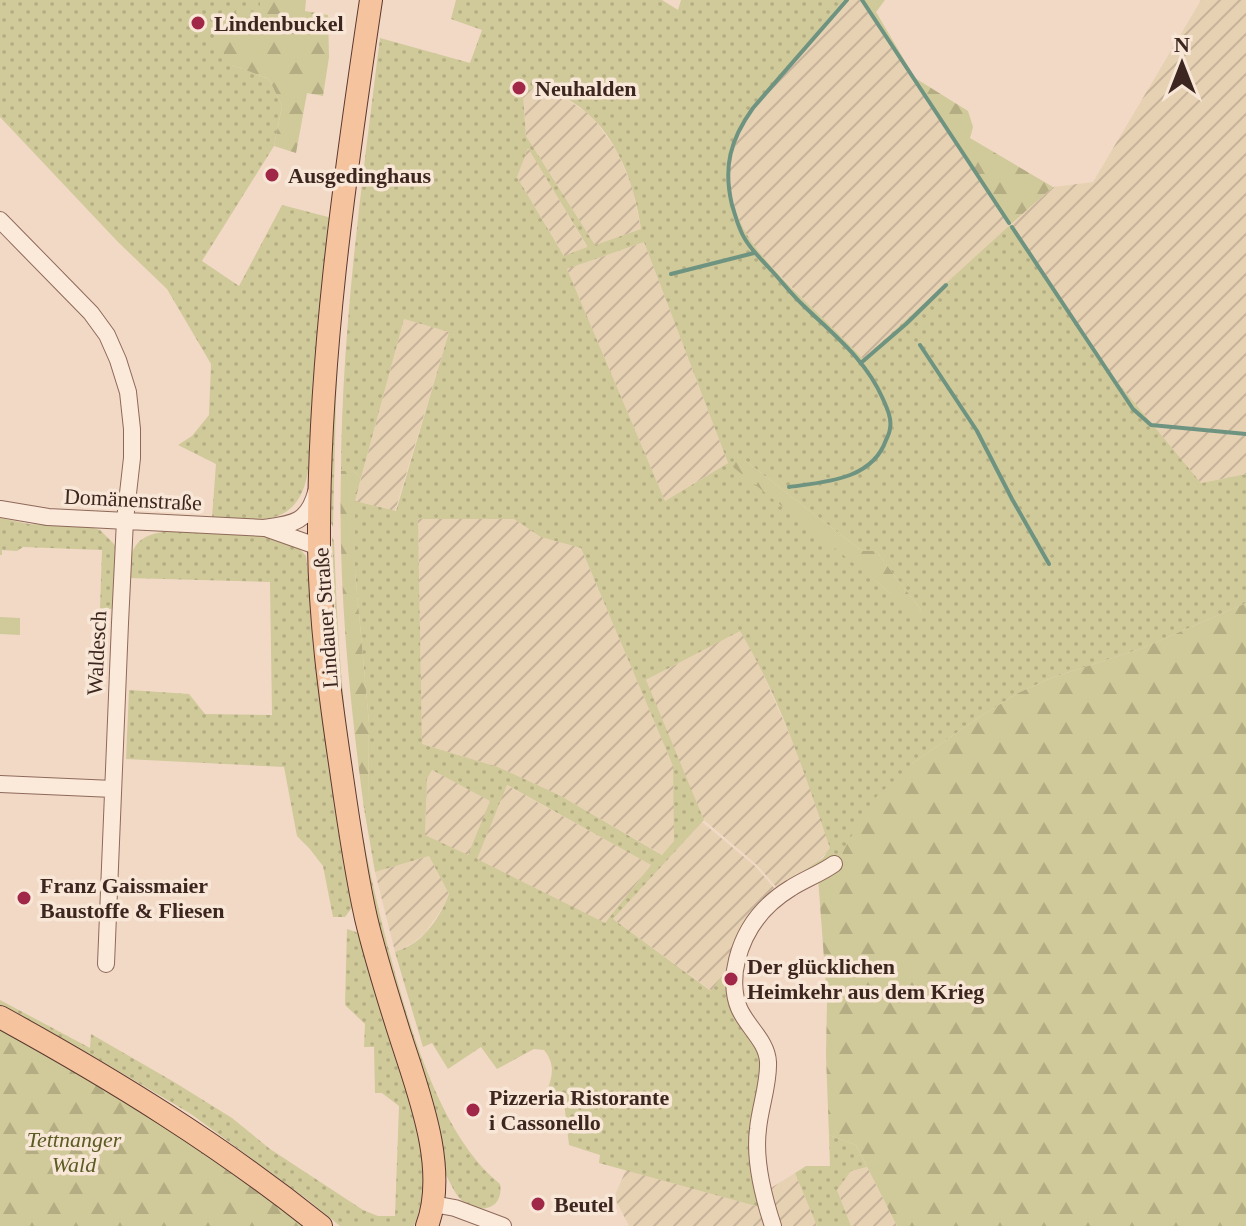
<svg xmlns="http://www.w3.org/2000/svg" width="1246" height="1226" font-family="'Times New Roman',serif">
  <style>
    .farmland { fill: url(#farmland-furrows) }
    .grass { fill: url(#grass-dots); fill-rule: evenodd }
    .forest { fill: url(#forest-firs) }
    .lines { fill: none; stroke-linecap: round; stroke-linejoin: round }
    .stream { stroke: #6e9481; stroke-width: 4 }
    .minor-casing { stroke: #8e695a; stroke-width: 18 }
    .major-casing { stroke: #5c382f; stroke-width: 24 }
    .minor { stroke: #fbe9da; stroke-width: 16 }
    .major { stroke: #f5c39d; stroke-width: 22 }
    .poi-dot { fill: #a02747; stroke: #f8e6d7; stroke-width: 3 }
    .labels { text-anchor: middle; stroke-width: 7; stroke-linejoin: round; paint-order: stroke }
    .poi-label { font-size: 22px; font-weight: bold; fill: #3d261f; stroke: #f8e6d7; text-anchor: start }
    .street-label { font-size: 22px; fill: #3d261f; stroke: #f8e6d7 }
    .park-label { font-size: 22px; font-style: italic; fill: #5b5b24; stroke: #f8e6d7 }
  </style>
  <defs>
    <pattern id="farmland-furrows" width="10" height="10" patternUnits="userSpaceOnUse" patternTransform="scale(2)"><rect width="10" height="10" fill="#e7d1b3"/><path d="M-1 1l2-2M0 10L10 0M9 11l2-2" fill="none" stroke="#c7b39a"/></pattern>
    <pattern id="grass-dots" width="8" height="8" patternUnits="userSpaceOnUse" patternTransform="scale(2)"><rect width="8" height="8" fill="#d0c999"/><path d="M2 2h.1M6 6h.1" fill="none" stroke="#b4ac83" stroke-width="1.8" stroke-linecap="round"/></pattern>
    <pattern id="forest-firs" width="22" height="20" patternUnits="userSpaceOnUse" patternTransform="scale(2)"><rect width="22" height="20" fill="#d0c999"/><path d="M5 1l3.5 6h-7zM16 11l3.5 6h-7z" fill="#b4ac83"/></pattern>
  </defs>
  <rect width="100%" height="100%" fill="#f1d9c6"/>
  <path class="farmland" d="M844,0H860L1011,225L1053,187L1093,182L1201,0H1246V474L1201,483L1095,355L1010,226L863,359L759,254L738,220L731,198L729,164L737,131L754,102L768,90Z
    M533,88L563,97L592,116L617,151L632,187L641,229L595,245L526,136L523,93Z
    M528,147L587,247L565,257L517,177Z
    M644,242L728,463L665,501L567,269Z
    M404,319L449,332L395,511L355,501Z
    M418,519H514L542,537L581,548L673,766L675,841L663,855L561,796L498,767L422,744Z
    M740,630L756,658L802,763L831,848L797,881L778,889L757,865L704,820L645,681Z
    M432,770L491,801L468,856L425,835L427,779Z
    M506,785L651,865L605,924L476,859Z
    M702,822L755,866L776,890L734,971L727,970L712,991L613,919Z
    M429,856L449,894L446,903L425,933L413,943L395,952L375,872Z
    M867,1167L897,1226H851L837,1190L851,1171Z
    M626,1170L763,1208L770,1226H629L614,1197Z
    M795,1173L817,1226H776L766,1191Z"/>
  <path class="grass" d="M0,0H260V13L232,65L269,79L282,106L274,146L202,261L239,286L282,205L332,218L308,472C297,530 259,519 212,518L216,464L178,445L192,436L209,415L211,364L167,289L118,242L0,117Z
    M456,0H662L678,10L681,0H844L768,90C747,108 738,126 732,152C717,213 762,259 802,298C823,318 843,338 863,359L1010,225L1095,355L1201,483L1246,474V603L1143,648L1051,678L1018,693L978,718L913,763L834,864L797,881L799,874L823,858L830,848C805,774 780,698 740,631L646,680L704,820L613,919L711,991L727,969L734,971L733,984L761,1044L763,1208L599,1163L600,1155L569,1145L563,1093L547,1091C553,1075 555,1063 544,1050L534,1049L497,1069L481,1047L448,1069L432,1043L423,1047L395,952C401,949 408,947 414,943C429,933 443,911 449,894L429,856L375,872L364,808L368,805L369,723L355,570V501L396,511L449,332L404,319L361,478L353,471H341C342,326 362,183 380,38L470,63L482,30L451,19ZM533,88C543,91 554,93 563,97C612,120 634,179 641,229L595,245L526,136L523,94ZM528,148L587,246V247L564,256L517,177ZM644,242L728,463L665,501L567,269ZM743,459L862,551H876L921,610L915,615L882,586L824,538ZM418,519H514L541,537L581,548L673,766L674,841L662,855L561,796L498,767L422,744ZM432,770L490,801L468,855L425,835L427,779ZM507,785L651,865L605,923L477,859Z
    M351,211L339,334L336,401L333,527L331,523L332,401Z
    M0,518L29,524L90,527L100,530L117,547L113,609L100,608L102,550L23,547L17,551L2,550V555H0Z
    M170,531L264,536L285,540L298,547L306,556L354,901L351,909L345,917H333L323,866L309,848L297,836L284,767L126,759L129,690L189,694L205,714L272,715L270,582L128,578C131,546 135,535 170,531Z
    M332,537L334,541C336,592 338,643 343,693C352,798 374,903 404,1004C422,1063 450,1144 500,1184C504,1207 483,1215 465,1203C456,1197 451,1184 446,1175L375,914L361,844L342,713L336,634Z
    M347,929L356,932L363,938C373,974 384,1009 395,1045C411,1101 438,1168 414,1226H340L308,1200L191,1114L98,1059L0,1005V1000L90,1048L91,1034L174,1082L232,1118L270,1149L363,1210L378,1216H395L399,1106L382,1093H375L374,1047H364L365,1024L345,1005Z
    M829,1135L856,1145L867,1167L851,1171L837,1190L851,1226H817L795,1173L806,1166H830Z"/>
  <path class="forest" d="M260,0H306L305,11L328,15L329,57L323,96L307,93L296,153L274,146L282,106L269,79L232,65L213,38L237,10L260,12Z
    M860,0H885L876,12L915,78L968,111L973,127L970,138L1053,187L1010,225Z
    M743,459L862,551H876L921,610L915,616L882,586L728,463Z
    M341,471H353L361,478L355,501V570L369,723L368,806L364,808C349,697 338,584 341,471Z
    M1246,603V1226H897L856,1145L829,1135L826,1056L827,1000L818,877L842,854L861,818L877,796L913,763L978,718L1018,693L1051,678L1143,648Z
    M0,617L20,618V635L0,634Z
    M0,1025L190,1138L304,1226H0Z"/>
  <g class="lines">
    <path class="stream" d="M862,0L1009,223
      M1012,227L1133,409L1151,425L1246,434
      M671,274L754,253
      M920,345L977,431L1012,499L1049,564
      M862,362L906,324L946,285
      M789,487C825,482 872,480 886,440C888,436 890,432 890,428C892,419 887,408 883,399C866,360 835,336 805,307C793,296 783,283 772,271C763,261 752,251 745,239C738,228 736,217 732,205C723,167 730,140 753,108L847,0"/>
    <g class="minor-casing">
      <path id="minor" d="M0,220L91,313L107,335L118,360L128,392L132,429V458L125,520L120,623L106,964
        M0,509L48,517L264,528C292,524 308,523 316,492
        M268,529L319,547
        M0,784L113,789
        M433,1204L455,1208L503,1226
        M773,1226C763,1196 754,1160 758,1129C760,1107 769,1084 768,1062C767,1041 747,1027 739,1008C733,994 733,975 737,960C745,928 763,905 791,888C805,879 820,874 834,864"/>
    </g>
    <g class="major-casing">
      <path id="major" d="M371,0C344,181 318,363 319,546C320,621 330,696 341,770C348,819 355,869 366,918C375,956 387,994 399,1032C417,1089 449,1167 427,1226
        M0,1017C113,1079 220,1145 321,1226"/>
    </g>
    <use href="#minor" class="minor"/>
    <use href="#major" class="major"/>
  </g>
  <g class="poi-dot">
    <circle cx="198" cy="23" r="8"/>
    <circle cx="519" cy="88" r="8"/>
    <circle cx="272" cy="175" r="8"/>
    <circle cx="24" cy="898" r="8"/>
    <circle cx="731" cy="979" r="8"/>
    <circle cx="473" cy="1110" r="8"/>
    <circle cx="538" cy="1204" r="8"/>
  </g>
  <g class="labels">
    <g class="poi-label">
      <text x="214" y="31">Lindenbuckel</text>
      <text x="535" y="96">Neuhalden</text>
      <text x="288" y="183">Ausgedinghaus</text>
      <text x="40" y="893">Franz Gaissmaier<tspan x="40" dy="25">Baustoffe &amp; Fliesen</tspan></text>
      <text x="747" y="974">Der glücklichen<tspan x="747" dy="25">Heimkehr aus dem Krieg</tspan></text>
      <text x="489" y="1105">Pizzeria Ristorante<tspan x="489" dy="25">i Cassonello</tspan></text>
      <text x="554" y="1212">Beutel</text>
    </g>
    <g class="street-label">
      <text transform="translate(133 499) rotate(3)" y="8">Domänenstraße</text>
      <text transform="translate(325 618) rotate(-94)" y="8">Lindauer Straße</text>
      <text transform="translate(96 653) rotate(-87)" y="8">Waldesch</text>
    </g>
    <g class="park-label">
      <text x="74" y="1147">Tettnanger<tspan x="74" dy="25">Wald</tspan></text>
    </g>
  </g>
  <g transform="translate(1182 64)" stroke="#f8e6d7" stroke-width="6" paint-order="stroke">
  <path d="M0-6L14 30L0 20L-14 30Z" fill="#3d261f"/>
  <text y="-12" font-size="22" font-weight="bold" text-anchor="middle" fill="#3d261f">N</text>
  </g>
</svg>
